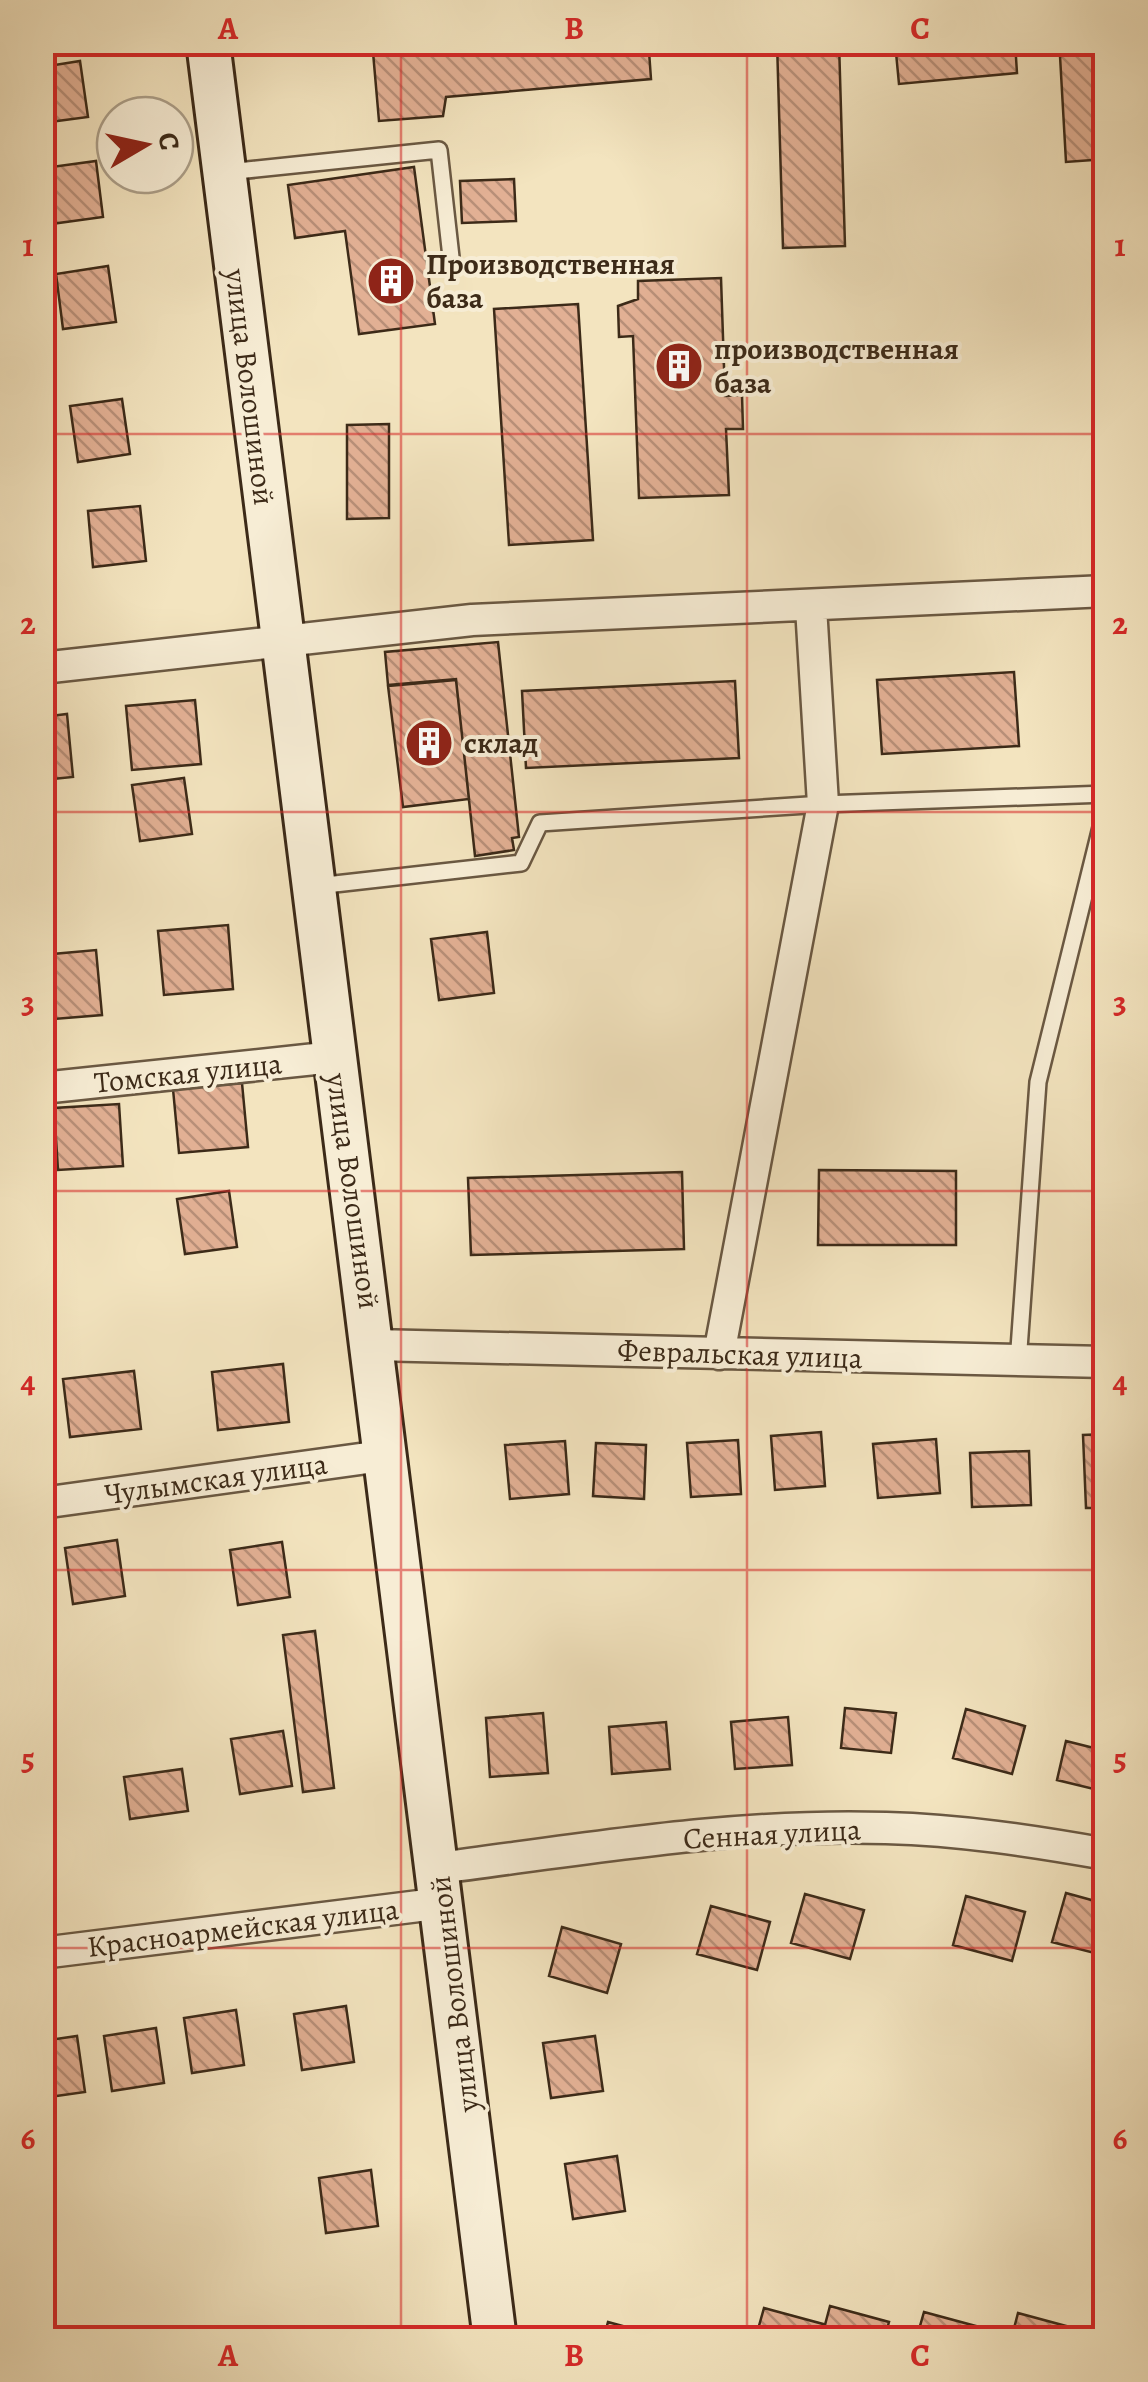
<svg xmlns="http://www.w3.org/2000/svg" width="1148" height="2382" font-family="Alegreya,serif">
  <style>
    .building { fill: url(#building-back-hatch); stroke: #3c2a18; stroke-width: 2.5 }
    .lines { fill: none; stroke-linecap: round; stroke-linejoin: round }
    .lane-casing { stroke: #6a5842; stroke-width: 20 }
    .street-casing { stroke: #6a5842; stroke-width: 35 }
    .secondary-casing { stroke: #3c2a18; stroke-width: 48 }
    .lane { stroke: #f7edd5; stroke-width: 15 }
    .street { stroke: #f7edd5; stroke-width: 30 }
    .secondary { stroke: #f7edd5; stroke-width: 42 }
    .grid { fill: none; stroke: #d62828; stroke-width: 2.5; stroke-opacity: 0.55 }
    .labels { text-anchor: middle; stroke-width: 8; stroke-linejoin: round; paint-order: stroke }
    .poi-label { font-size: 30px; font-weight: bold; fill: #3c2a18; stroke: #f7edd5; text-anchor: start }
    .street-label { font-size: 30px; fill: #3c2a18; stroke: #f7edd5 }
    .neatline { fill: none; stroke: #d62828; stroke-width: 4 }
    .grid-label { font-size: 32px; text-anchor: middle; font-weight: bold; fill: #d62828 }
  </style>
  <defs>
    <pattern id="building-back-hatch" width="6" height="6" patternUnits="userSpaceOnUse" patternTransform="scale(2.5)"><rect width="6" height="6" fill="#e2b094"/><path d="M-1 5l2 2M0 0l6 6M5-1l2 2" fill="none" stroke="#b88f78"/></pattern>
  </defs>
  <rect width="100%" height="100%" fill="#f3e4bf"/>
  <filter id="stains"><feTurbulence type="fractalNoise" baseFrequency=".002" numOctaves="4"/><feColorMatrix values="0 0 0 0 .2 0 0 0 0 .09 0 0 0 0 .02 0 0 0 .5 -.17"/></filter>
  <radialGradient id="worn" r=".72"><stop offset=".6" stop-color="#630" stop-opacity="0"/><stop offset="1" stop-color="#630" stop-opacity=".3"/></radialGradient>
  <path class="building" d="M474,42H617L618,54L649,51L651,79L446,97L443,116L379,121L373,52Z
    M777,42H839L845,246L783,248Z
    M895,42H1015L1017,73L899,84Z
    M1106,53V159L1066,162L1060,56Z
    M80,61L88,117L42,123V67Z
    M96,161L103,217L51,224L44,168Z
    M414,167L435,324L359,334L345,231L295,238L288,185Z
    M514,179L516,221L462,223L460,181Z
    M108,266L116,322L63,329L56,274Z
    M721,278L725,396L742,395L743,429H726L729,495L639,498L633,336L619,337L618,306L638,299V281Z
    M578,304L593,540L509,545L494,309Z
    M122,399L130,454L78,462L70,406Z
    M389,424V518L347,519V425Z
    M140,506L146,561L93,567L88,511Z
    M498,642L519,837L512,838L514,850L475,856L456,679L388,685L385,652Z
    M1014,672L1019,746L882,754L877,680Z
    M456,680L469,799L403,807L388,686Z
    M735,681L739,758L526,768L522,691Z
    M195,700L201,764L132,770L126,706Z
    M67,714L73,777L42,780V717Z
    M184,778L192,834L140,841L132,785Z
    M228,925L233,989L164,995L158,931Z
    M487,932L494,993L439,1000L431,939Z
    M96,950L102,1015L42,1020V955Z
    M242,1083L248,1147L179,1153L173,1089Z
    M119,1104L123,1166L58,1170L54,1108Z
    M819,1170L956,1171V1245H818Z
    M682,1172L684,1249L471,1255L468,1178Z
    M1102,1172H1106V1246H1102Z
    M229,1191L237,1247L185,1254L177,1199Z
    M283,1364L289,1422L218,1430L212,1372Z
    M134,1371L141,1429L70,1437L63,1379Z
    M42,1384H47L54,1442L42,1443Z
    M821,1432L825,1486L775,1490L771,1436Z
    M1106,1434V1508H1086L1083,1435Z
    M936,1439L940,1493L878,1498L873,1444Z
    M738,1440L741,1494L691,1497L687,1443Z
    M565,1441L569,1494L510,1499L505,1445Z
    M596,1443L646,1445L644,1499L593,1496Z
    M1029,1451L1031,1505L972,1507L970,1453Z
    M117,1540L125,1596L73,1604L65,1548Z
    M282,1542L290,1597L238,1605L230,1550Z
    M315,1631L334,1788L303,1792L283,1635Z
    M845,1708L896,1713L891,1753L841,1748Z
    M966,1709L1025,1726L1012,1774L953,1758Z
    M543,1713L548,1773L490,1777L486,1718Z
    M788,1717L792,1765L735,1769L731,1722Z
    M666,1722L670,1769L612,1774L609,1727Z
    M283,1731L292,1786L240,1794L231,1739Z
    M1066,1741L1106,1751V1792L1057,1780Z
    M182,1769L188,1811L130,1819L124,1777Z
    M42,1771L53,1826L42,1828Z
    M1066,1893L1106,1904V1956L1052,1942Z
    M805,1894L864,1910L850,1959L791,1943Z
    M966,1896L1025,1912L1012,1961L953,1945Z
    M711,1906L770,1922L757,1970L697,1954Z
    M562,1927L621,1944L607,1993L549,1976Z
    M346,2006L354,2062L302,2070L294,2014Z
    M236,2010L244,2065L192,2073L184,2018Z
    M156,2028L164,2083L112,2091L104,2036Z
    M77,2036L85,2092L42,2098V2041Z
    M595,2036L603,2091L551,2098L543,2043Z
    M617,2156L625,2211L573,2219L565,2164Z
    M371,2170L378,2226L326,2233L319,2178Z
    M830,2306L889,2322L884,2340H821Z
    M764,2308L823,2324L819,2340H755Z
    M924,2312L983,2328L980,2340H916Z
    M1018,2313L1077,2329L1074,2340H1011Z
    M608,2322L667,2338L666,2340H603Z"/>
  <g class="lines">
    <g class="lane-casing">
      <path id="lane" d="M228,172L439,150L452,266
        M317,886L521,863L540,823L823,804L1106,794
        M1018,1363L1038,1082L1106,807"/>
    </g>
    <g class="street-casing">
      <path id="street" d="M42,668L472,620L1106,591
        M42,1088L334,1057
        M374,1345L1106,1362
        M719,1354L823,804L811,607
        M42,1503L389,1455
        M439,1868C586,1849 737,1823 886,1828C960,1830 1033,1841 1106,1854
        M42,1953L443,1903"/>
    </g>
    <g class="secondary-casing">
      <path id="secondary" d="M208,42C303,808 404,1573 495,2340"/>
    </g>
    <use href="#lane" class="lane"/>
    <use href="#street" class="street"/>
    <use href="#secondary" class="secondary"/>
  </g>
  <path class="grid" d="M401,42V2340M747,42V2340M42,434H1106M42,812H1106M42,1191H1106M42,1570H1106M42,1948H1106"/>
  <defs>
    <g id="building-disc" transform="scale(2.5)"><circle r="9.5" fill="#8f2418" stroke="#f7edd5"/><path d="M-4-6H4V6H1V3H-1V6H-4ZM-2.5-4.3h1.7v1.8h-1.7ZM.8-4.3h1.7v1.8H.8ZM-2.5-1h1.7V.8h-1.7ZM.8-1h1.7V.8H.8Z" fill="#fff"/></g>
  </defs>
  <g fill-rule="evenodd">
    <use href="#building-disc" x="391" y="281"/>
    <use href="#building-disc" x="679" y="366"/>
    <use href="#building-disc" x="429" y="743"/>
  </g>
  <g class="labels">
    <g class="poi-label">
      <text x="426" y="274">Производственная<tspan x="426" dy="34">база</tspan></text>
      <text x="714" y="359">производственная<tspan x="714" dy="34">база</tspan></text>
      <text x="464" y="753">склад</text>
    </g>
    <g class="street-label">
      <text transform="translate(250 387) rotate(83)" y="10">улица Волошиной</text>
      <text transform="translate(188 1073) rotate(-6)" y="10">Томская улица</text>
      <text transform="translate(353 1191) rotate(82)" y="10">улица Волошиной</text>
      <text transform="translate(740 1354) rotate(2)" y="10">Февральская улица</text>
      <text transform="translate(216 1479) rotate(-8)" y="10">Чулымская улица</text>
      <text transform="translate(772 1834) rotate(-3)" y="10">Сенная улица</text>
      <text transform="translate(243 1928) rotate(-7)" y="10">Красноармейская улица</text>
      <text transform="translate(454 1994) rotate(-97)" y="10">улица Волошиной</text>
    </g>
  </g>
  <rect width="1148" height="2382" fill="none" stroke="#f3e4bf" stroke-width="110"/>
  <g transform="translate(145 145) rotate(81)"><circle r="48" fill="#f7edd5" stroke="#ac9f89" stroke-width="2.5"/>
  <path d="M0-8L18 38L0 25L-18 38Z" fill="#8f2418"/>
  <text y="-15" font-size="28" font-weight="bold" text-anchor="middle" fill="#3c2a18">С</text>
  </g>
  <rect x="55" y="55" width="1038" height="2272" class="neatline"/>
  <g class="grid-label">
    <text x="228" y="39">A</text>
    <text x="574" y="39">B</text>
    <text x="920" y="39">C</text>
    <text x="28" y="256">1</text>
    <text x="1120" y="256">1</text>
    <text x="28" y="634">2</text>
    <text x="1120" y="634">2</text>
    <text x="28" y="1013">3</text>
    <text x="1120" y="1013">3</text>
    <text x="28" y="1392">4</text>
    <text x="1120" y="1392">4</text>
    <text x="28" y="1770">5</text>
    <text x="1120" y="1770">5</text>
    <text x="28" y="2149">6</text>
    <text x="1120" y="2149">6</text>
    <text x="228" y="2366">A</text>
    <text x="574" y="2366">B</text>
    <text x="920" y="2366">C</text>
  </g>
  <rect width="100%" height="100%" filter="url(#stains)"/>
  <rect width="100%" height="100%" fill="url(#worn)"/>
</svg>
